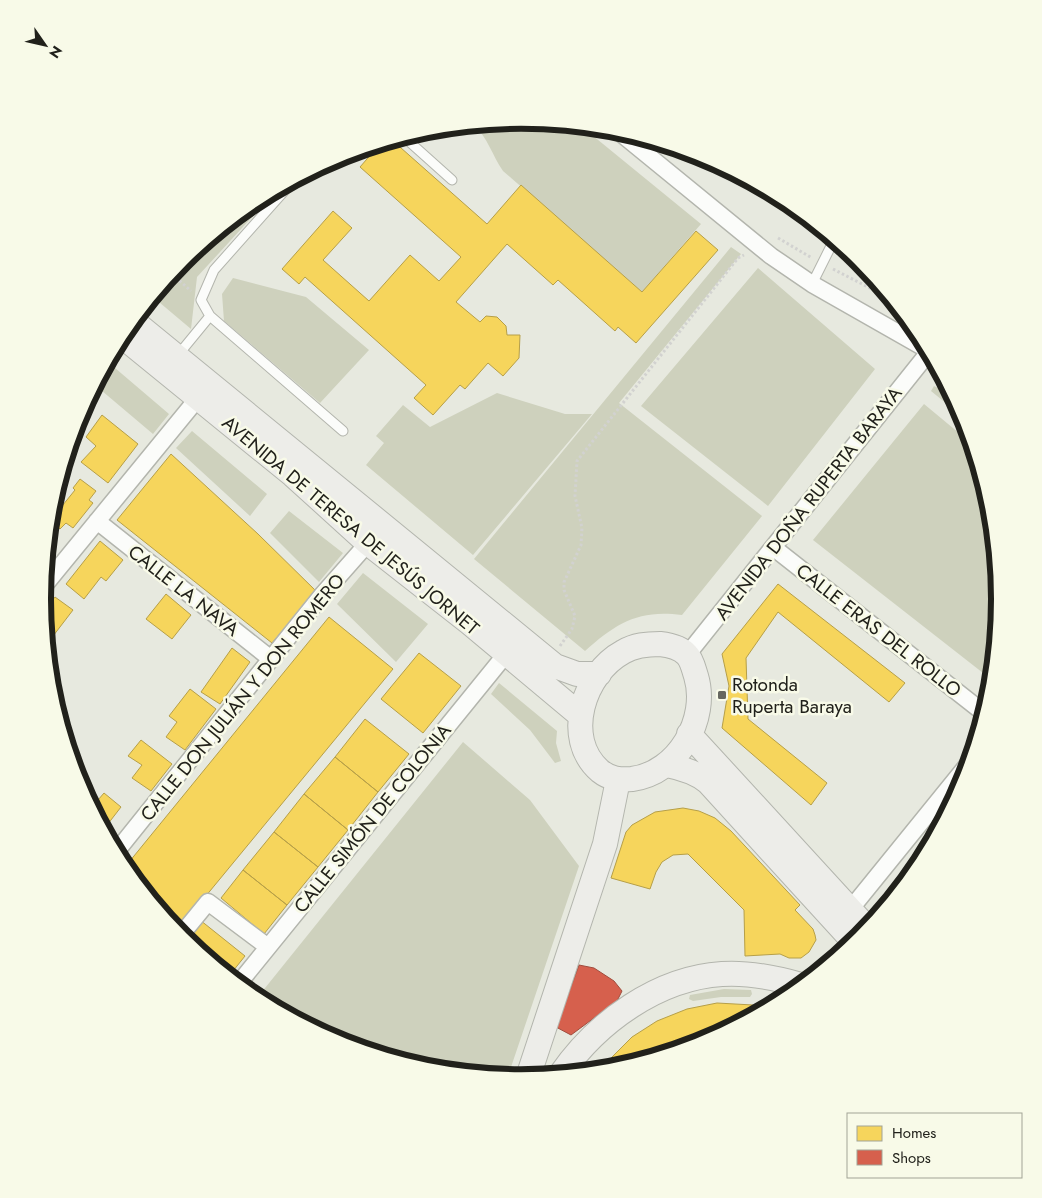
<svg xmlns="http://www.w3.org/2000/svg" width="1042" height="1198" font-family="Jost,sans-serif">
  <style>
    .green { fill: #ced1bd }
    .homes { fill: #f6d55c; stroke: #b69f48 }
    .shops { fill: #d6604d; stroke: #a04d3e }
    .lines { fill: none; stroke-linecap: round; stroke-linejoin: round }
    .lane-casing { stroke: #b3b5ad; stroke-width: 11 }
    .street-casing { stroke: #b3b5ad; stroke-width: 19 }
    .secondary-casing { stroke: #b3b5ad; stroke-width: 26 }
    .path { stroke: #d2d2d0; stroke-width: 3; stroke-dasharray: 2.5 2.5; stroke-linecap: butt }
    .lane { stroke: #fbfcfa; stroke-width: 9 }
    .street { stroke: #fbfcfa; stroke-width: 16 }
    .secondary { stroke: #edede9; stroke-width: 24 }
    .poi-dot { fill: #666760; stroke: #f8fae8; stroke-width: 2 }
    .labels { text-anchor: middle; stroke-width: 5; stroke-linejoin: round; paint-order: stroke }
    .street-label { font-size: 19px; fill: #21211b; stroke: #f8fae8 }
    .poi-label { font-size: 19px; fill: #21211b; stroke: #f8fae8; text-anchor: start }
    .rim { fill: none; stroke: #21211b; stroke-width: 6 }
  </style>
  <rect width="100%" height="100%" fill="#e7e9df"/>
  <path class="green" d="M521,121L581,126L701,224L642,292L503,171C492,155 488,138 474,125Z
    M277,190L197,277L191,329L153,297C187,255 228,215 277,190Z
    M731,247L741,254L619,403L762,516L682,615C639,609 616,623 585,651L474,559Z
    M758,268L875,369L768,506L641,406Z
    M233,278L306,297L369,350L320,403L224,321L222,294Z
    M108,362L169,414L153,434L95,385Z
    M934,386L952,395L964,418L931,391Z
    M497,393L565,414H592L473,555L366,465L384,443L376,436L403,405L430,427Z
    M924,404L971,443L990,506L999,599L992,680L813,540Z
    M192,431L267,494L250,516L176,448Z
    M289,511L343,553L319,582L270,533Z
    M363,573L428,624L396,662L337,604Z
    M499,683L557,731L556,743L561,761L555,763L530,730L491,694Z
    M463,742L530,800L579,866L508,1076L427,1068L338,1041L257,998Z
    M724,989L751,990L752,994L750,997H721L693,1001L689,999L690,995Z"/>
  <path class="homes" d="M392,140L487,224L521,185L642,292L696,231L718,250L636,343L618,327L615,331L558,280L553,285L507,244L456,302L480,322L486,316L497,317L506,326L507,335H520L519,358L503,376L488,363L465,389L460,385L433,415L414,398L426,385L305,277L299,284L282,269L333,211L352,228L323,260L369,301L410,255L439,281L461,257L360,167L380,144Z
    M102,415L138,444L108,483L81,462L96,446L86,437Z
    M171,454L258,534L316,591L272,643L117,520Z
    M80,479L96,491L89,500L93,503L73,528L66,523L60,529L50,521L75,490L73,488Z
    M48,541L56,547L46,559Z
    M100,541L123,560L106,581L101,577L84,599L66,584Z
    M778,584L905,683L889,702L778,612L746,658L748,719L827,783L811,805L722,728L729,686L722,654Z
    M166,594L191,615L172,639L146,619Z
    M55,597L73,610L50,640L46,637L44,611Z
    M329,617L393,669L177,931L125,867Z
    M232,648L250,662L220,704L201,692Z
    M419,653L461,686L423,733L381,699Z
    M190,689L216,709L185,750L166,737L177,722L169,716Z
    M365,719L409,754L378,792L335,757Z
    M141,740L172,764L151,791L132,778L142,765L128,756Z
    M335,757L378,792L348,830L304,794Z
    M104,793L121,807L104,829L92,807Z
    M304,794L348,830L318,867L274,832Z
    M683,808L699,811L715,818L731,831L800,905L795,910L813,929L815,935L816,940L809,952L801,958H789L780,954L745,956L744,910L688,854L673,855L662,862L656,872L650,889L611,878L626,832L632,825L655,812Z
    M274,832L318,867L287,905L243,870Z
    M243,870L287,905L264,934L221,898Z
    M200,920L245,956L229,976L185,939Z
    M717,1003L753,1005L751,1016L704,1041L619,1067L610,1059L632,1037L657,1021L687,1009Z"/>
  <path class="shops" d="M579,965L594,968L614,981L622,991L617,1001L571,1035L556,1027Z"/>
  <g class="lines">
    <g class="lane-casing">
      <path id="lane" d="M404,137L452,180
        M294,180L214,270L201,300L210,316L343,431
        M812,284L834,240
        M178,355L210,316"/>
    </g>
    <g class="street-casing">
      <path id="street" d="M618,131L771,256L812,284L928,350
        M97,521L271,659
        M774,548L984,713
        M44,586L198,398
        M687,655L929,352
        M116,852L323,594L368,543
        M849,911L969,763
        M181,935L208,902L268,947
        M239,983L506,654"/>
    </g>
    <g class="secondary-casing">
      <path id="secondary" d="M133,321L555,666L577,674H599
        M122,336L293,475L368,543L470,623L580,715
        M660,644C669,645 681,648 687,655C692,660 694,670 696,676C709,719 678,773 632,779C620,780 610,779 600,771C562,738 584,673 623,652C635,645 647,644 660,644Z
        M689,734L867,928
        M667,765C682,768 696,772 708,782L854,942
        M561,1074C597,1022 658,978 722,974C749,972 776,978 801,985
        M528,1077L605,844L618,780"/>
    </g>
    <path class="path" d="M778,238L812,258
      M833,269L891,299
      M172,274L191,291
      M175,277L203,244
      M560,646L572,629L575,616L564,590V582L581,545L582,528L575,496L577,461L738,258L744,255"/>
    <use href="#lane" class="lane"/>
    <use href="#street" class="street"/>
    <use href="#secondary" class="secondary"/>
  </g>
  <rect class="poi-dot" x="717" y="690" width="10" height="10" rx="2.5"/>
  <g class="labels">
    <g class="street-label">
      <text transform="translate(808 503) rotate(-52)" y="7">AVENIDA DOÑA RUPERTA BARAYA</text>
      <text transform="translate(351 525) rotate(40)" y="7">AVENIDA DE TERESA DE JESÚS JORNET</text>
      <text transform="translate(184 590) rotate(38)" y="7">CALLE LA NAVA</text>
      <text transform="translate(879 630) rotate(38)" y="7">CALLE ERAS DEL ROLLO</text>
      <text transform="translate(242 697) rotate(-51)" y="7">CALLE DON JULIÁN Y DON ROMERO</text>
      <text transform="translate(372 818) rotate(-51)" y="7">CALLE SIMÓN DE COLONIA</text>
    </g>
    <g class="poi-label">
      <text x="732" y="691">Rotonda<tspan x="732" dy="22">Ruperta Baraya</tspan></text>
    </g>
  </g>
  <path d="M0 0H1042V1198H0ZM51 599a470 470 0 1 1 940 0a470 470 0 1 1-940 0Z" fill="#f8fae8" fill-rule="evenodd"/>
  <path class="rim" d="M51 599a470 470 0 1 1 940 0a470 470 0 1 1-940 0Z"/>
  <rect x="847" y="1113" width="175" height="65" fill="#f8fae8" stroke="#a2a396"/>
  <rect x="857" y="1126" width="25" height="15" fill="#f6d55c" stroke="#a2a396"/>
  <text x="892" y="1138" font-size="15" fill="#21211b">Homes</text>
  <rect x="857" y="1150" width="25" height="15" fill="#d6604d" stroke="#a2a396"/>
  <text x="892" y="1163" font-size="15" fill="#21211b">Shops</text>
  <g transform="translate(45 45) rotate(124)" stroke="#f8fae8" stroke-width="4" paint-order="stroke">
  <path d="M0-4L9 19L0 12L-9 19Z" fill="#21211b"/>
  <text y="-8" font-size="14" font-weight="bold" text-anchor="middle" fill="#21211b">N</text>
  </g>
</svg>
